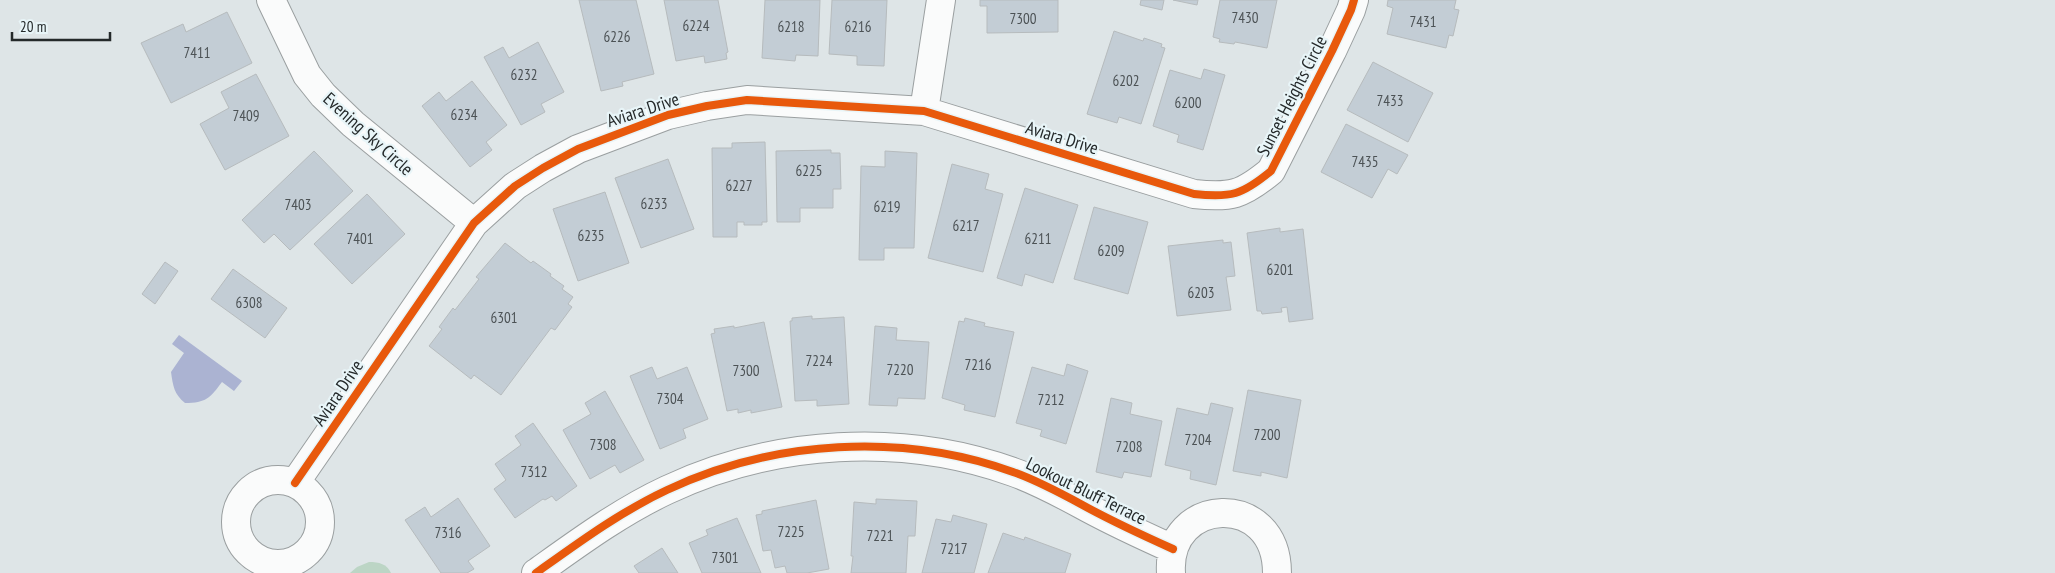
<svg xmlns="http://www.w3.org/2000/svg" width="2055" height="573" font-family="'PT Sans Narrow',sans-serif">
  <style>
    .green { fill: #bcd5c5 }
    .water { fill: #abb3d2 }
    .building { fill: #c3cdd5; stroke: #b6bbbd }
    .lines { fill: none; stroke-linecap: round; stroke-linejoin: round }
    .street-casing { stroke: #9a9fa0; stroke-width: 30 }
    .street { stroke: #fafbfb; stroke-width: 28 }
    .cycleway-casing { stroke: #e8f5f8; stroke-width: 11 }
    .cycleway { stroke: #e8590c; stroke-width: 8 }
    .labels { text-anchor: middle; stroke-width: 4.5; stroke-linejoin: round; paint-order: stroke }
    .number-label { font-size: 15px; fill: #4c5255 }
    .street-label { font-size: 18px; fill: #24292a; stroke: #e8f5f8 }
  </style>
  <rect width="100%" height="100%" fill="#dee5e7"/>
  <path class="green" d="M369,562C379,562 387,564 391,573H350L357,567Z"/>
  <path class="water" d="M179,335L242,381L234,391L222,382C210,398 206,403 185,403C174,394 173,386 171,372L184,353L172,344Z"/>
  <path class="building" d="M579,0H636L654,74L622,82L623,86L601,91Z
    M664,0H718L728,52L726,53L727,59L705,63L704,56L676,61Z
    M765,0H820L818,56L796,55L795,61L762,58Z
    M832,0H887L884,66L857,65V56L829,54Z
    M980,0H1058V32L987,33V6H980Z
    M1141,0H1164L1162,10L1140,5Z
    M1173,0H1198L1197,5Z
    M1220,0H1277L1267,48L1235,42L1234,44L1219,42L1220,39L1213,37Z
    M1388,0H1456L1454,9L1459,10L1453,36L1449,35L1446,48L1387,34L1393,8L1387,6Z
    M227,12L252,63L171,103L141,43L183,24L186,32Z
    M1114,31L1143,41L1144,38L1162,44L1161,47L1165,48L1141,124L1119,117L1117,123L1087,114Z
    M538,42L564,92L541,104L545,112L521,125L484,57L503,47L509,58Z
    M1373,62L1433,93L1408,142L1347,110Z
    M1204,69L1225,75L1203,150L1177,142L1179,135L1153,126L1170,70L1201,79Z
    M256,74L289,136L225,170L200,124L229,108L221,92Z
    M472,81L507,125L486,142L492,150L470,167L422,106L439,92L446,101Z
    M1346,124L1408,155L1397,174L1388,169L1372,198L1321,172Z
    M765,142L767,222H762V225H744V222H737V237H713L712,148H732V143Z
    M831,150V153H840L841,189H833V208H800V222H777L776,151Z
    M314,151L353,191L290,250L274,234L264,243L242,220Z
    M885,151L917,153L914,248H884V260H859L861,166L885,167Z
    M668,159L694,229L641,248L615,178Z
    M952,164L989,174L985,189L1003,194L983,272L928,258Z
    M1025,188L1078,205L1053,283L1025,274L1022,286L997,278Z
    M605,192L629,263L578,281L553,209Z
    M367,194L405,234L352,284L314,244Z
    M1094,207L1148,222L1128,294L1074,279Z
    M1280,228V232L1303,229L1313,319L1289,322L1287,307L1281,308L1282,312L1262,314L1261,311H1257L1247,233Z
    M1223,240V243L1231,242L1235,276L1226,277L1231,310L1177,316L1168,246Z
    M505,243L531,263L533,261L551,274L550,276L564,286L562,289L573,297L568,304L572,307L555,330L551,328L501,395L474,375L471,379L429,346L442,329L439,327L453,308L455,310L479,279L476,277Z
    M165,262L178,271L155,304L142,294Z
    M233,269L287,308L265,338L211,299Z
    M812,316V319L844,317L849,404L817,406V400L795,401L790,321H792V318Z
    M965,318L985,323L984,326L1014,332L995,417L964,410L965,405L942,398L959,321L964,322Z
    M764,322L782,407L751,413V410L738,413V409L727,411L711,334L715,333L714,329L734,326V328Z
    M875,326L897,328L896,340L929,342L925,399L898,398L897,406L869,405Z
    M1067,364L1088,371L1066,444L1040,436L1042,430L1016,423L1032,367L1064,376Z
    M652,367L657,379L687,367L708,419L683,429L686,438L660,449L630,376Z
    M1248,390L1301,400L1287,478L1261,472V476L1233,471Z
    M605,391L644,460L620,473L615,465L590,479L563,430L591,414L585,403Z
    M1111,398L1132,403L1130,414L1162,421L1151,477L1124,472L1122,478L1096,472Z
    M1211,403L1233,408L1216,485L1190,479L1191,471L1165,465L1177,408L1208,415Z
    M533,423L577,486L556,501L552,496L545,500L543,499L515,518L494,489L506,480L495,464L521,445L515,436Z
    M458,498L490,546L468,561L474,569L467,573H441L405,520L425,507L431,517Z
    M876,499L917,501L915,536H908L906,573H851L853,556H851L854,502L876,504Z
    M816,500L829,569L807,573H787L785,566L775,568L771,550L763,551L756,515L762,514V511Z
    M953,515L987,524L974,573H922L936,519L951,522Z
    M737,518L761,573H702L689,543L708,535L706,530Z
    M1003,533L1024,540L1025,537L1071,554L1065,573H988Z
    M662,548L678,573H639L634,566Z"/>
  <g class="lines">
    <g class="street-casing">
      <path id="street" d="M271,0L307,75L323,95L353,124L474,223
        M924,111L941,0
        M236 522a42 42 0 1 1 84 0a42 42 0 1 1-84 0Z
        M295,483L474,223L515,186L543,168L578,149L668,115L707,106L747,100L924,111L1194,194C1231,198 1242,195 1271,171L1332,51L1351,10L1354,0
        M536,573C578,543 620,512 667,490C773,440 902,432 1013,472C1039,481 1064,495 1088,508C1116,523 1144,536 1173,549
        M1171,573C1166,496 1277,490 1277,573"/>
    </g>
    <use href="#street" class="street"/>
    <g class="cycleway-casing">
      <path id="cycleway" d="M295,483L474,223L515,186L543,168L578,149L668,115L707,106L747,100L924,111L1194,194C1231,198 1242,195 1271,171L1332,51L1351,10L1354,0
        M536,573C578,543 620,512 667,490C773,440 902,432 1013,472C1039,481 1064,495 1088,508C1116,523 1144,536 1173,549"/>
    </g>
    <use href="#cycleway" class="cycleway"/>
  </g>
  <g class="labels">
    <g class="number-label">
      <text x="1245" y="23">7430</text>
      <text x="1023" y="24">7300</text>
      <text x="1423" y="27">7431</text>
      <text x="696" y="31">6224</text>
      <text x="791" y="32">6218</text>
      <text x="858" y="32">6216</text>
      <text x="617" y="42">6226</text>
      <text x="197" y="58">7411</text>
      <text x="524" y="80">6232</text>
      <text x="1126" y="86">6202</text>
      <text x="1390" y="106">7433</text>
      <text x="1188" y="108">6200</text>
      <text x="464" y="120">6234</text>
      <text x="246" y="121">7409</text>
      <text x="1365" y="167">7435</text>
      <text x="809" y="176">6225</text>
      <text x="739" y="191">6227</text>
      <text x="654" y="209">6233</text>
      <text x="298" y="210">7403</text>
      <text x="887" y="212">6219</text>
      <text x="966" y="231">6217</text>
      <text x="591" y="241">6235</text>
      <text x="360" y="244">7401</text>
      <text x="1038" y="244">6211</text>
      <text x="1111" y="256">6209</text>
      <text x="1280" y="275">6201</text>
      <text x="1201" y="298">6203</text>
      <text x="249" y="308">6308</text>
      <text x="504" y="323">6301</text>
      <text x="819" y="366">7224</text>
      <text x="978" y="370">7216</text>
      <text x="900" y="375">7220</text>
      <text x="746" y="376">7300</text>
      <text x="670" y="404">7304</text>
      <text x="1051" y="405">7212</text>
      <text x="1267" y="440">7200</text>
      <text x="1198" y="445">7204</text>
      <text x="603" y="450">7308</text>
      <text x="1129" y="452">7208</text>
      <text x="534" y="477">7312</text>
      <text x="791" y="537">7225</text>
      <text x="448" y="538">7316</text>
      <text x="880" y="541">7221</text>
      <text x="954" y="554">7217</text>
      <text x="725" y="563">7301</text>
    </g>
    <g class="street-label">
      <text transform="translate(1292 96) rotate(-63)" y="6">Sunset Heights Circle</text>
      <text transform="translate(643 110) rotate(-18)" y="6">Aviara Drive</text>
      <text transform="translate(368 134) rotate(42)" y="6">Evening Sky Circle</text>
      <text transform="translate(1062 138) rotate(17)" y="6">Aviara Drive</text>
      <text transform="translate(338 393) rotate(-56)" y="6">Aviara Drive</text>
      <text transform="translate(1086 491) rotate(26)" y="6">Lookout Bluff Terrace</text>
    </g>
  </g>
  <path d="M12 32v8h98v-8" fill="none" stroke="#24292a" stroke-width="2.5"/>
  <text x="20" y="32" font-size="15" fill="#24292a" stroke="#e8f5f8" stroke-width="4" paint-order="stroke">20 m</text>
</svg>
